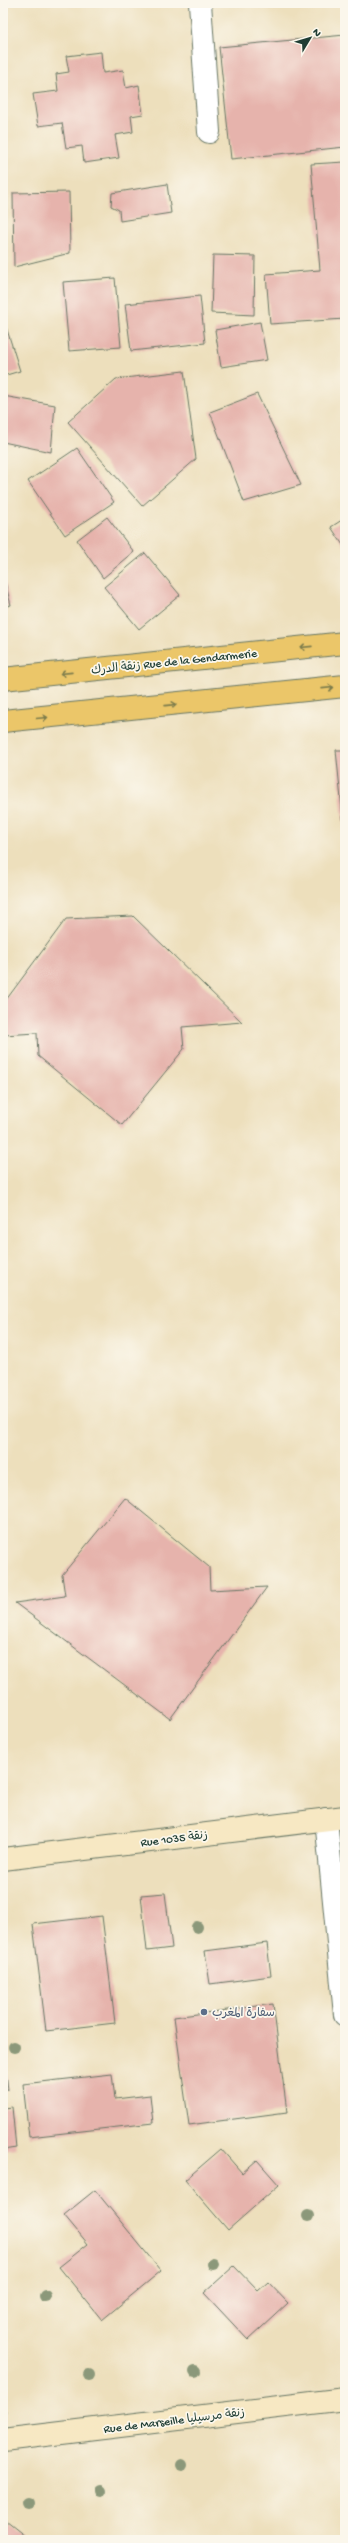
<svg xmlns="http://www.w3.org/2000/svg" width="348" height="2543" font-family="'Gochi Hand','Playpen Sans Arabic',sans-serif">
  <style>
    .building { fill: #e6b3ac }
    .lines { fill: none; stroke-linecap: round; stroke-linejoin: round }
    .street-casing { stroke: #677664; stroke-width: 24 }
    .secondary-casing { stroke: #677664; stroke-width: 24 }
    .primary-casing { stroke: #677664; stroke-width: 24 }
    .street { stroke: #fff; stroke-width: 22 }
    .secondary { stroke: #f7e8c3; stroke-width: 22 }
    .primary { stroke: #ebc669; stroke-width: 22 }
    .tree { fill: #8b987a }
    .oneway { stroke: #7b7b4c }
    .service-dot { fill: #5c6f8a; stroke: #fbf7ec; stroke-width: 1.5 }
    .labels { text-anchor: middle; stroke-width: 3.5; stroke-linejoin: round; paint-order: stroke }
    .street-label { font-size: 12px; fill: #1f3d34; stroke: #fbf7ec }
    .service-label { font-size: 12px; fill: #4e5e75; stroke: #fbf7ec; text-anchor: start }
  </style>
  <rect width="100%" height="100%" fill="#fbf7ec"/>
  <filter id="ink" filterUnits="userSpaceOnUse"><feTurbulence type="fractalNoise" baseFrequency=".025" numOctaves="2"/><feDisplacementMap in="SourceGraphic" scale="8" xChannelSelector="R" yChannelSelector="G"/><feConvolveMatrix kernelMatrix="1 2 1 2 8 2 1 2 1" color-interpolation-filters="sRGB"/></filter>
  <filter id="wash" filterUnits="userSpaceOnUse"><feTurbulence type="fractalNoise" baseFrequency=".012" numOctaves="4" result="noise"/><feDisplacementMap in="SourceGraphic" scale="16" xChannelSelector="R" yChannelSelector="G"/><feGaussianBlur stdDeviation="0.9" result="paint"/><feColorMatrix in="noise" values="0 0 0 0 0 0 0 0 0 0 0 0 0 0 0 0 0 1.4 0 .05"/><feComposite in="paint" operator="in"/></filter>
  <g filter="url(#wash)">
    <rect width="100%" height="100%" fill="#eddfbc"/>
    <g id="blocks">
      <path class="building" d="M345,35V147L231,159L219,47Z
        M101,52L103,73L123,70L126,88L139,85L143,114L131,116L133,132L115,135L119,158L84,163L82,146L66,148L62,123L38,126L33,94L58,91L56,74L69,72L66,56Z
        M345,162V319L270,324L266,274L320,270L311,164Z
        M167,184L171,213L120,221L119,210L111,206L112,193Z
        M69,192L70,253L14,267L13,193Z
        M213,255L255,256L254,315L211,313Z
        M115,278L121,347L69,351L63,282Z
        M200,296L205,343L131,351L125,304Z
        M3,317L20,371L3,376Z
        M260,322L267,360L221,367L215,330Z
        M184,371L196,459L142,506L68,422L116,379Z
        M257,394L301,485L244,502L210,412Z
        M3,396L55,405L51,452L3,442Z
        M77,448L114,502L65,535L28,481Z
        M107,517L134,552L103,578L77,540Z
        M345,518V548L331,527Z
        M145,553L180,595L139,629L104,587Z
        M3,574L11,605L3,607Z
        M336,750H345V829H344Z
        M133,916L242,1022L182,1027L184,1049L122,1125L38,1056L37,1033L3,1035V1004L66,919Z
        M125,1498L209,1567L210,1590L267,1587L170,1719L15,1603L65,1596L62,1575Z
        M165,1893L172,1948L147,1951L141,1895Z
        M102,1916L115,2023L46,2031L33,1924Z
        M267,1943L271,1976L210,1984L205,1951Z
        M273,2004L287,2112L189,2125L174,2017Z
        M3,2046L8,2090L3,2091Z
        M112,2074L115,2099L150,2095L153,2123L29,2137L23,2084Z
        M12,2107L16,2148L3,2150V2108Z
        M221,2149L242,2173L257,2160L279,2185L228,2230L185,2180Z
        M95,2190L161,2271L102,2320L59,2267L88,2244L64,2215Z
        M234,2266L258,2291L268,2282L288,2303L248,2340L204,2293Z
        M3,2399L6,2413H3Z
        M6,2521L30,2540H3V2525Z"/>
    </g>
  </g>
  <g filter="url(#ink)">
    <use href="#blocks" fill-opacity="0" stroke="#677664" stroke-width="1"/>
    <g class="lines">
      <g class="street-casing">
        <path id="street" d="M200,3L209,132
          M326,1819L345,2015"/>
      </g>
      <g class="secondary-casing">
        <path id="secondary" d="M3,1859L345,1817
          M3,2440L345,2399"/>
      </g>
      <g class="primary-casing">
        <path id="primary" d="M3,679L345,643
          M3,721L345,686"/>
      </g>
      <use href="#street" class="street"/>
      <use href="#secondary" class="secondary"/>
      <use href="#primary" class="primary"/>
    </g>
    <g class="tree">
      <circle cx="197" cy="1927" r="6"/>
      <circle cx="14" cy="2047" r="6"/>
      <circle cx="308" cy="2216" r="6"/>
      <circle cx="213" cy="2264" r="6"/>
      <circle cx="45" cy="2296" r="6"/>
      <circle cx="195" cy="2371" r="6"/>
      <circle cx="89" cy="2375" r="6"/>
      <circle cx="182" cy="2465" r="6"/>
      <circle cx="101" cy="2490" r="6"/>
      <circle cx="27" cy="2503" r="6"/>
    </g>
    <defs><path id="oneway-shaft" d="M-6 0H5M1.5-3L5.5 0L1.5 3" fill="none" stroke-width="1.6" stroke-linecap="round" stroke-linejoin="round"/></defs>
    <g class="oneway">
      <use href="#oneway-shaft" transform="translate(306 647) rotate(174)"/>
      <use href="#oneway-shaft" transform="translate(66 673) rotate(174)"/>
      <use href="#oneway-shaft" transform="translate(328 688) rotate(-6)"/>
      <use href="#oneway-shaft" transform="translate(171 705) rotate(-6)"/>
      <use href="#oneway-shaft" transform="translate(42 718) rotate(-5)"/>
    </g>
  </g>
  <circle class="service-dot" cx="204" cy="2012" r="4"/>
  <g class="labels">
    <g class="street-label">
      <text transform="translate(174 661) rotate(-6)" y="4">زنقة الدرك Rue de la Gendarmerie</text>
      <text transform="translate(174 1838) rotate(-7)" y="4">Rue 1035 زنقة</text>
      <text transform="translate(174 2420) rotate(-7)" y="4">Rue de Marseille زنقة مرسيليا</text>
    </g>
    <g class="service-label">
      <text x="212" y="2016">سفارة المغرب</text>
    </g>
  </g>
  <rect width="348" height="2543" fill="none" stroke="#fbf7ec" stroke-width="16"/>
  <g transform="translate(310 38) rotate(52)" stroke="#fbf7ec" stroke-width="3" paint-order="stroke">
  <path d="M0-3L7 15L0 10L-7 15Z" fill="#1f3d34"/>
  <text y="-6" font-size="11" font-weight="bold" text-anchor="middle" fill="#1f3d34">N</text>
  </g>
</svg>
